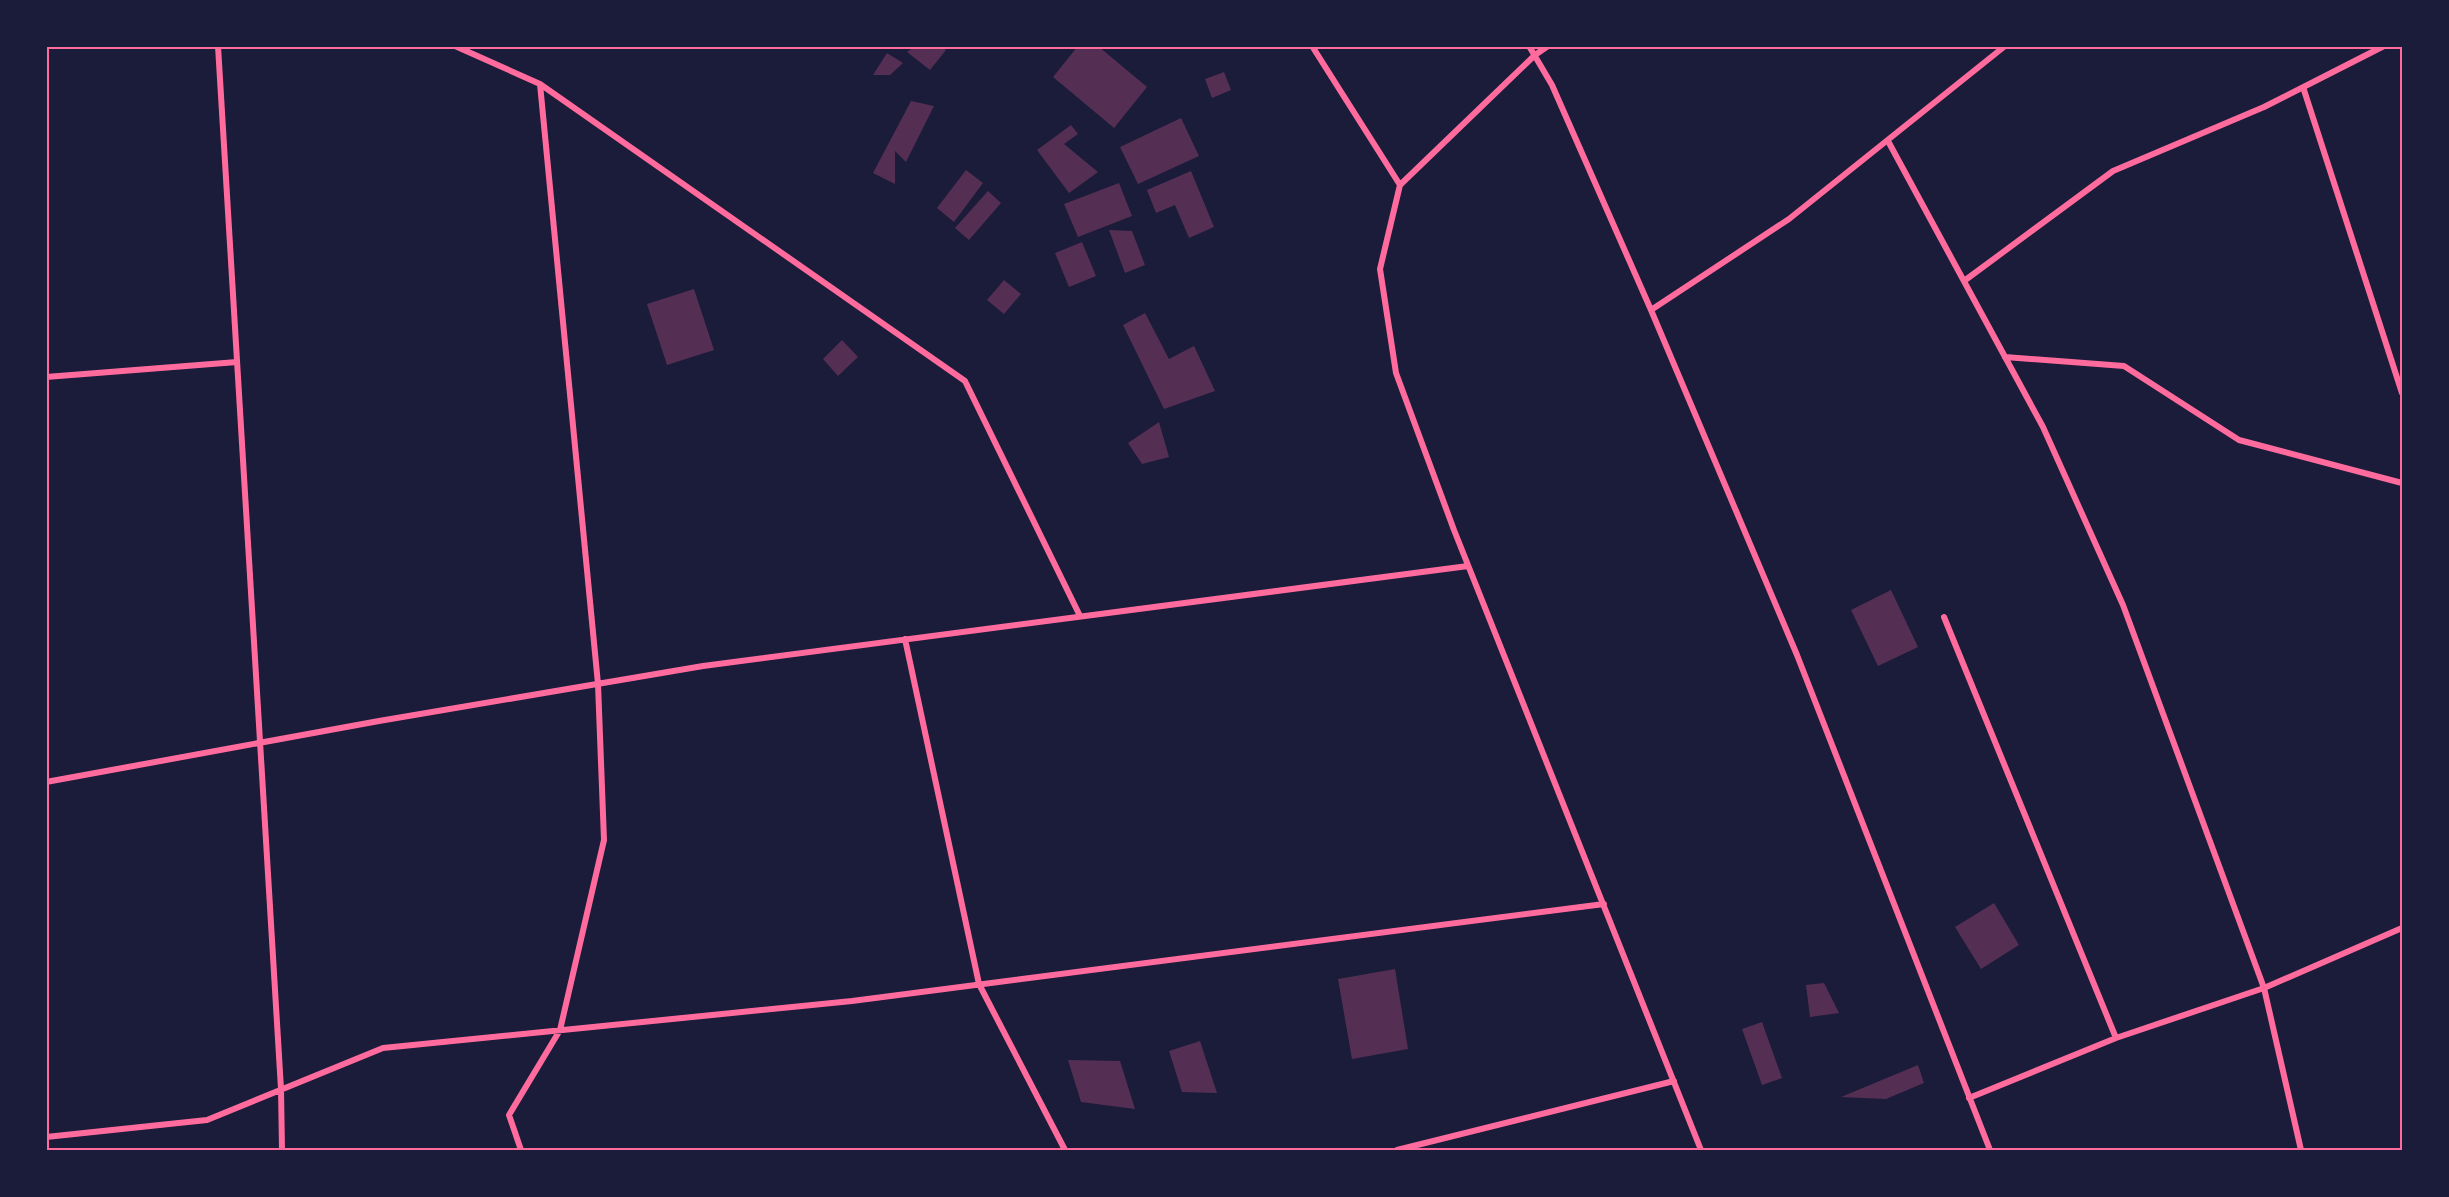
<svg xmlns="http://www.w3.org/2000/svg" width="2449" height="1197" font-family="'IBM Plex Sans',sans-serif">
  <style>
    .building { fill: #542f53 }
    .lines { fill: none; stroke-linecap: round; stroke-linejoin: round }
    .minor { stroke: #ff6b9d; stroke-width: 6 }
    .neatline { fill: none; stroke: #ff6b9d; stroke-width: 2 }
  </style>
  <rect width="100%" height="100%" fill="#1b1b3a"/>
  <path class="building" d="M915,46H942L946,50L930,70L907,52Z
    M1078,46H1098L1147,87L1114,128L1053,77Z
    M887,53L903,63L890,75H873Z
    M1224,72L1231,90L1212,98L1205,79Z
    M911,101L934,106L906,162L895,151V184L873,173Z
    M1181,118L1199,156L1138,184L1120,147Z
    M1071,125L1078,134L1064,144L1098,172L1069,193L1037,150Z
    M966,170L983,183L954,222L937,208Z
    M1191,171L1214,227L1189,238L1175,205L1156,213L1147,190Z
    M1119,183L1132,216L1078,237L1064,204Z
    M988,191L1001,203L969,240L955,228Z
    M1109,230L1132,231L1145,265L1125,273Z
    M1082,242L1096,276L1069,287L1055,253Z
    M1004,280L1021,294L1004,314L987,300Z
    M694,289L714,350L667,365L647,304Z
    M1145,313L1169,359L1194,346L1215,391L1164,409L1123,325Z
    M842,340L858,357L838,376L823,359Z
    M1159,422L1169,457L1142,464L1128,443Z
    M1891,590L1918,647L1878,666L1851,610Z
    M1994,903L2019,945L1981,969L1955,927Z
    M1395,969L1408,1049L1352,1059L1338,979Z
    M1824,983L1839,1013L1810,1017L1806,985Z
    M1762,1022L1782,1078L1762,1085L1742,1029Z
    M1200,1041L1217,1093L1182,1092L1169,1051Z
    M1068,1060L1120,1061L1135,1109L1081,1102Z
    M1918,1065L1924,1083L1886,1099L1841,1097Z"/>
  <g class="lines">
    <path class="minor" d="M218,46L281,1089L282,1150
      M455,46L540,84L965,381L1080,616
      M1312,46L1400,185
      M1529,46L1552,85L1651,310L1797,655L1990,1150
      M1548,46L1535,55L1400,185L1380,269L1396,373L1454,530L1701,1150
      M2303,87L2402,393
      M1888,141L2043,427L2123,605L2264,988L2301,1150
      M1964,281L2113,171L2264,107L2384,46
      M1651,310L1789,219L2005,46
      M2005,357L2124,366L2239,440L2402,483
      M46,377L237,362
      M1944,617L2116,1038
      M905,639L979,984L1065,1150
      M46,782L379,721L703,666L1468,566
      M1969,1098L2116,1038L2264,988L2402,928
      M46,1137L207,1120L383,1048L852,1001L1604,904
      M521,1150L509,1115L560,1030L604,840L598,684L540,84
      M1397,1150L1674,1081"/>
  </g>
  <rect width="2449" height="1197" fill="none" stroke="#1b1b3a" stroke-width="96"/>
  <rect x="48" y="48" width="2353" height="1101" class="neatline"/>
</svg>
